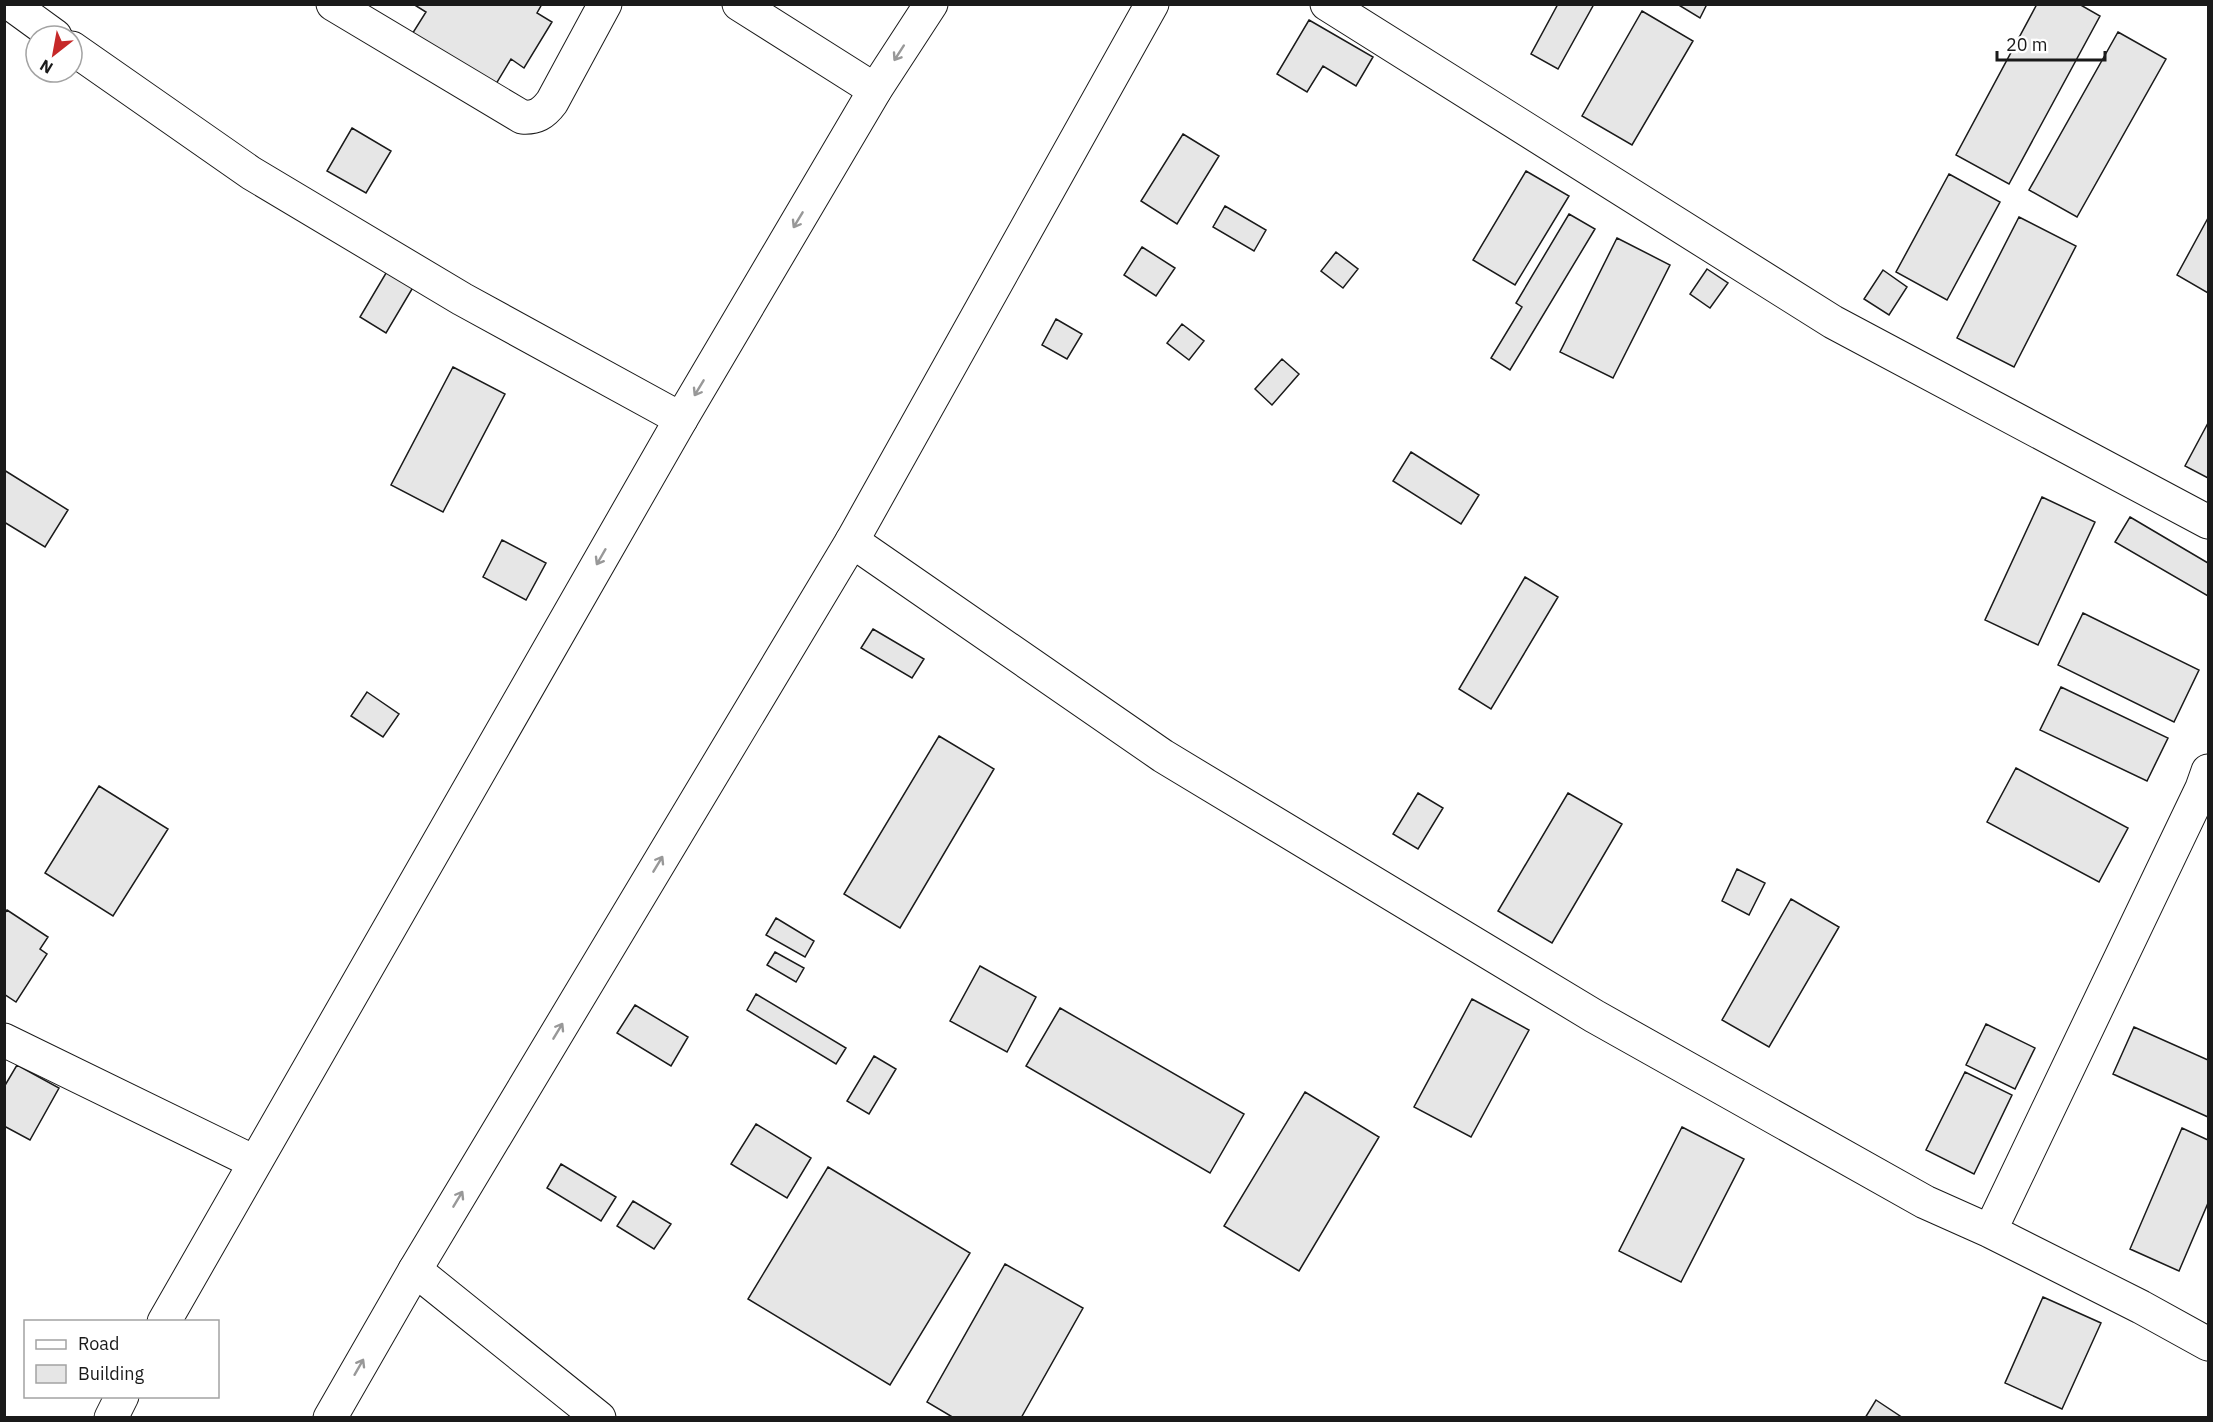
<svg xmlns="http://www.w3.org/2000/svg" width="2213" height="1422" font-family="'IBM Plex Sans',sans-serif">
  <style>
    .building { fill: #e6e6e6; stroke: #1a1a1a; stroke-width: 1.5 }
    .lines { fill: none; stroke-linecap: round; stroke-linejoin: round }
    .minor-casing { stroke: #1a1a1a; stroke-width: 35 }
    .highway-casing { stroke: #1a1a1a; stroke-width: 35 }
    .minor { stroke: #fff; stroke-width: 33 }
    .highway { stroke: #fff; stroke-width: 33 }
    .oneway { stroke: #989898 }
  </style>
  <rect width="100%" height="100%" fill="#fff"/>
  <path class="building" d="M413,4H542L537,13L552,22L524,68L511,59L493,89L409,39L426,12Z
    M1558,4H1594L1558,69L1531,54Z
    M1677,4H1707L1700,18Z
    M2037,4H2079L2100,16L2009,184L1956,155Z
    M1642,11L1693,41L1632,145L1582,116Z
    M1309,20L1373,57L1356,86L1323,66L1307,92L1277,74Z
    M2118,32L2166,59L2077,217L2029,190Z
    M352,128L391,151L366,193L327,171Z
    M1183,134L1219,156L1177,224L1141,201Z
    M1526,171L1569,196L1515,285L1473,260Z
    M1949,174L2000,202L1947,300L1896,272Z
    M1225,206L1266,230L1254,251L1213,227Z
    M1569,214L1595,229L1510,370L1491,358L1522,307L1516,303Z
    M2019,217L2076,246L2014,367L1957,338Z
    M2208,218V293L2177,275Z
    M1617,238L1670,265L1613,378L1560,352Z
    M1142,247L1175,268L1156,296L1124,275Z
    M1336,252L1358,269L1343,288L1321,271Z
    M389,268L415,284L386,333L360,317Z
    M1707,269L1728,283L1710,308L1690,294Z
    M1883,270L1907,287L1889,315L1864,299Z
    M1056,319L1082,334L1067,359L1042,345Z
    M1182,324L1204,341L1189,360L1167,343Z
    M1282,359L1299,374L1272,405L1255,389Z
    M453,367L505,394L443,512L391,485Z
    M2208,423V478L2185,466Z
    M1411,452L1479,495L1461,524L1393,481Z
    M4,470L68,510L45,547L4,522Z
    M2042,497L2095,522L2038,645L1985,620Z
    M2130,517L2208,563V596L2115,542Z
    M502,540L546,563L526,600L483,577Z
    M1525,577L1558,597L1491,709L1459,689Z
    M2083,613L2199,670L2174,722L2058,665Z
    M873,629L924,659L912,678L861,648Z
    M2061,687L2168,738L2147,781L2040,730Z
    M367,692L399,714L383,737L351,716Z
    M939,736L994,769L900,928L844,894Z
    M2016,768L2128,828L2099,882L1987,822Z
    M99,786L168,829L113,916L45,873Z
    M1418,793L1443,808L1418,849L1393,834Z
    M1568,793L1622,824L1552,943L1498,911Z
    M1737,869L1765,883L1749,915L1722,901Z
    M1791,899L1839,927L1769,1047L1722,1020Z
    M7,910L48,937L40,949L47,954L16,1002L4,994V914Z
    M776,918L814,941L805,957L766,935Z
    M775,952L804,968L796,982L767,965Z
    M980,966L1036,997L1007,1052L950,1021Z
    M756,994L846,1048L836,1064L747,1010Z
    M1472,999L1529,1030L1471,1137L1414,1107Z
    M635,1005L688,1037L671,1066L617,1033Z
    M1060,1008L1244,1114L1210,1173L1026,1066Z
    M1986,1024L2035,1048L2015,1089L1966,1065Z
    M2134,1027L2208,1060V1117L2113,1074Z
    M874,1056L896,1069L869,1114L847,1101Z
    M17,1065L59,1088L30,1140L4,1126V1087Z
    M1965,1072L2012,1095L1974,1174L1926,1150Z
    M1305,1092L1379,1137L1299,1271L1224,1226Z
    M756,1124L811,1158L787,1198L731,1164Z
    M1682,1127L1744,1159L1681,1282L1619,1251Z
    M2182,1128L2208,1140V1203L2179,1271L2130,1249Z
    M561,1164L616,1197L601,1221L547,1188Z
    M828,1167L970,1253L890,1385L748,1299Z
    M633,1201L671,1224L654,1249L617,1226Z
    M1005,1264L1083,1308L1021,1418H954L927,1402Z
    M2043,1297L2101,1323L2062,1409L2005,1383Z
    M1876,1400L1903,1418H1865Z"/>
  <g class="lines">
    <g class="minor-casing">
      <path id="minor" d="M11,4L55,36
        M333,4L522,117C536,118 543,114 552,102L605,4
        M739,4L875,90
        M1327,4L1833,322L2208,522
        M72,48L251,173L462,299L681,419
        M852,541L1163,756L1594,1016L1925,1202L1990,1231L2141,1307L2208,1344
        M4,1040L254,1162
        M1990,1231L2202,788L2208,771
        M415,1270L599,1418"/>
    </g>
    <g class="highway-casing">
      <path id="highway" d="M164,1322L681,419L875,90L931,4
        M111,1418L122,1396
        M330,1418L415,1270L852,541L1152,4"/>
    </g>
    <use href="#minor" class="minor"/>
    <use href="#highway" class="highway"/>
  </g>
  <defs><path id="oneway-shaft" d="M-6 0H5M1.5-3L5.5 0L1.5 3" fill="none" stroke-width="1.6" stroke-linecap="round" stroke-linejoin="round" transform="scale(1.5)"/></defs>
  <g class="oneway">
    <use href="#oneway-shaft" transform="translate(899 53) rotate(123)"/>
    <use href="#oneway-shaft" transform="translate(798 220) rotate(121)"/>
    <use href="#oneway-shaft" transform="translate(699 388) rotate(121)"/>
    <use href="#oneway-shaft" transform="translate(601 557) rotate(120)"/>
    <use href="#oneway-shaft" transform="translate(658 864) rotate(-59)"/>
    <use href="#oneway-shaft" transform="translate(558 1031) rotate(-59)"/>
    <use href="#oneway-shaft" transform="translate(458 1199) rotate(-59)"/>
    <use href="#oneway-shaft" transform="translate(359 1367) rotate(-60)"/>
  </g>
  <rect width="2213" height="1422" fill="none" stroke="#1a1a1a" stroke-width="12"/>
  <rect x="24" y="1320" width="195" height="78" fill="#ffffff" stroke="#a3a3a3" stroke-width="1.5"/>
  <rect x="36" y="1340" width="30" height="9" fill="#ffffff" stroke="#a3a3a3" stroke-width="1.5"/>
  <text x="78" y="1350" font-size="18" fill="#1a1a1a">Road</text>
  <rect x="36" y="1365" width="30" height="18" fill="#e6e6e6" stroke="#a3a3a3" stroke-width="1.5"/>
  <text x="78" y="1380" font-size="18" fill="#1a1a1a">Building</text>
  <g transform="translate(54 54) rotate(211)"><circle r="28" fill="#ffffff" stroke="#a3a3a3" stroke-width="1.5"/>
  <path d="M0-4.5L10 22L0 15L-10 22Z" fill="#c62828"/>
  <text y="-9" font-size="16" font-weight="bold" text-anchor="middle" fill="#1a1a1a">N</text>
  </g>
  <path d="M1997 51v9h108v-9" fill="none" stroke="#1a1a1a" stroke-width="3"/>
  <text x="2006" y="51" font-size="18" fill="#1a1a1a" stroke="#ffffff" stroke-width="4.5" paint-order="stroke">20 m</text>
</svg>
